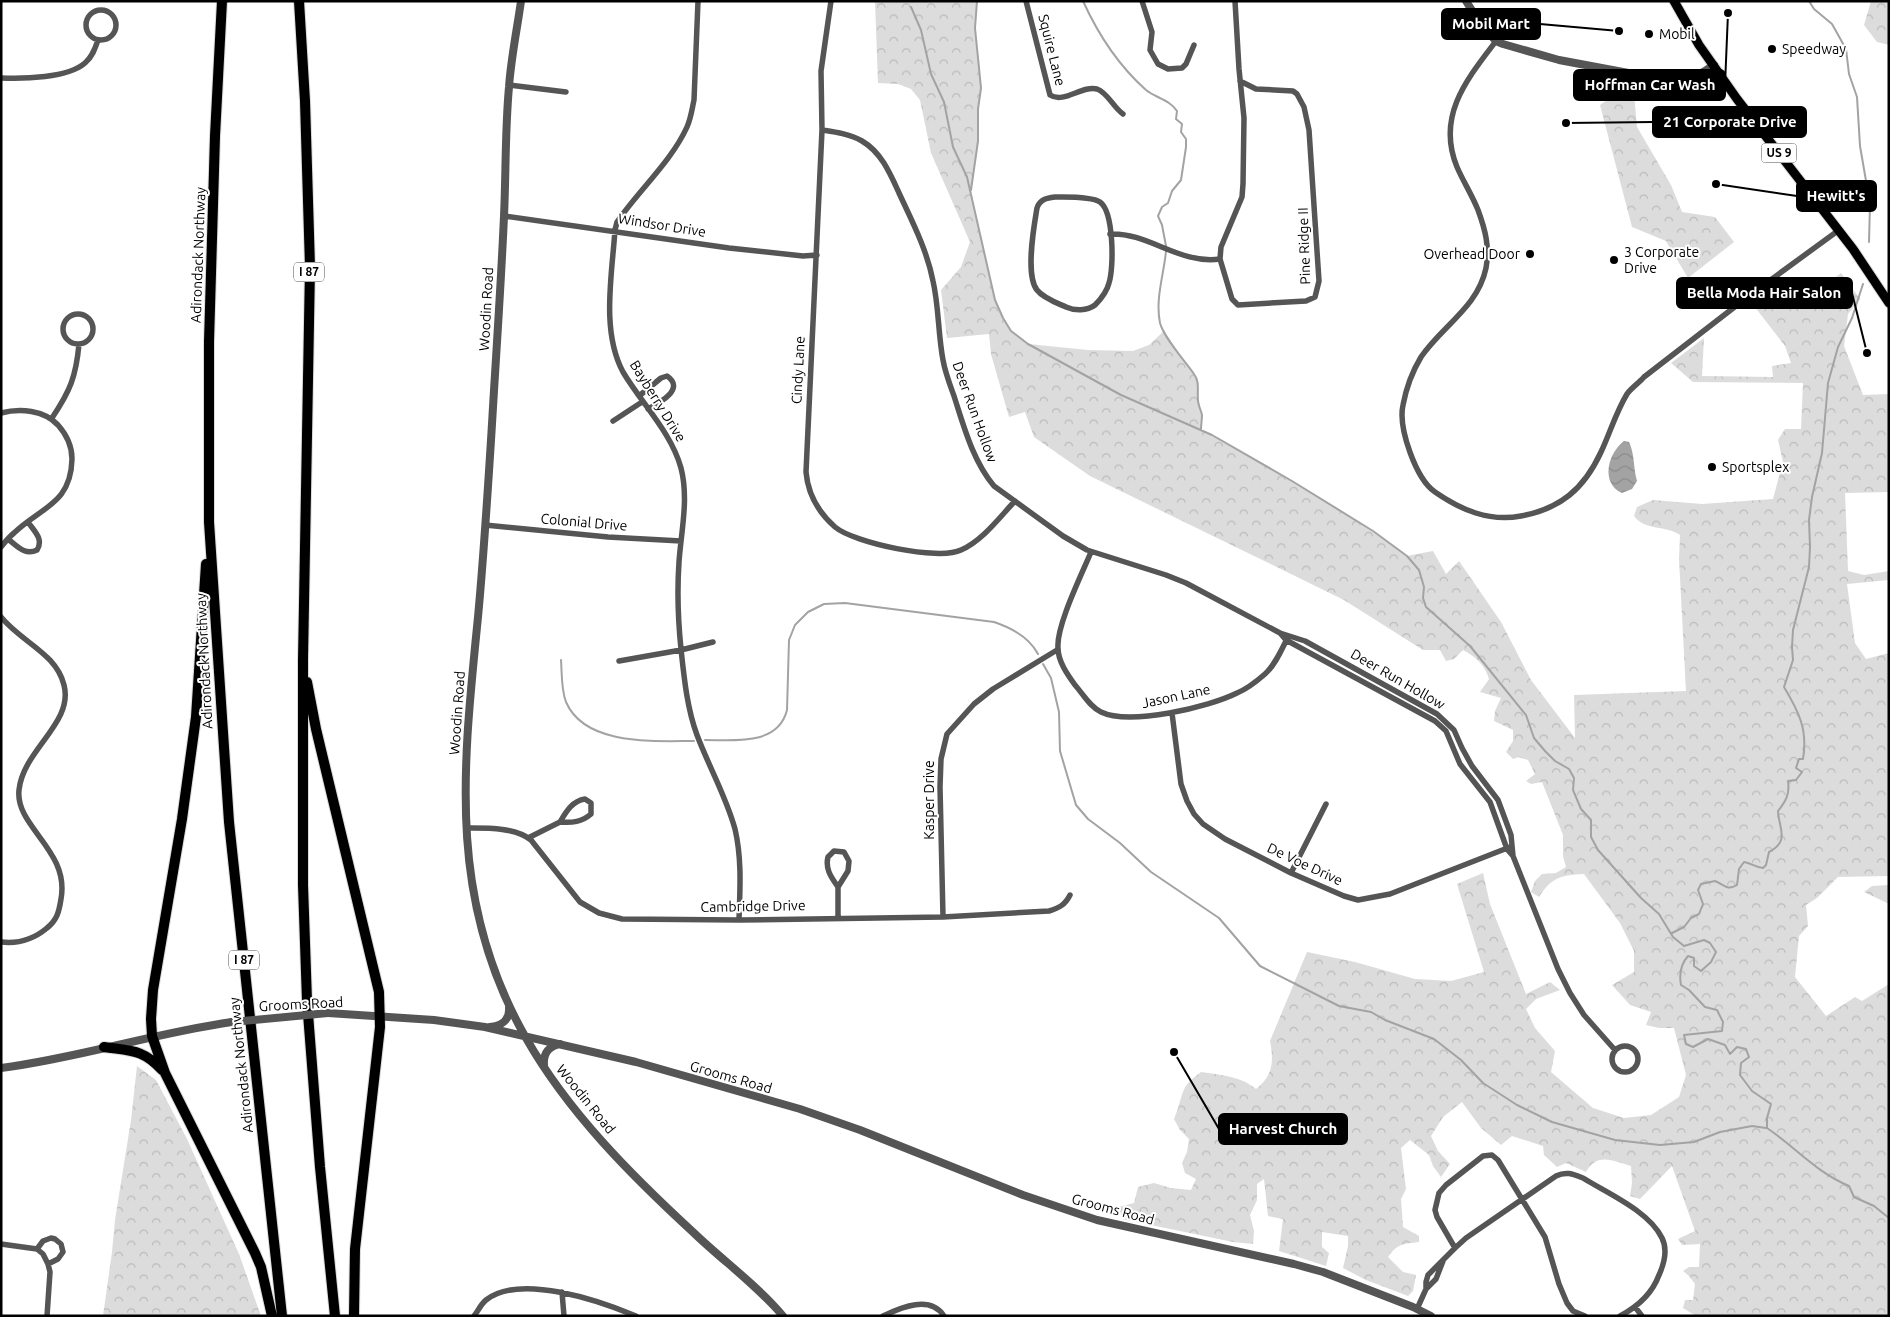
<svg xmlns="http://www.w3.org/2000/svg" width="1890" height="1317" font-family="Ubuntu,sans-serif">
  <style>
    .forest { fill: url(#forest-crowns) }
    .water { fill: url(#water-waves) }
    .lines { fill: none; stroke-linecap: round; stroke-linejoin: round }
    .stream { stroke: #a3a3a3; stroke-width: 2 }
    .primary-casing { stroke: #dbdbdb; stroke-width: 11 }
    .motorway-casing { stroke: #dbdbdb; stroke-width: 12 }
    .minor { stroke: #555; stroke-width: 5.5 }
    .tertiary { stroke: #555; stroke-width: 8 }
    .primary { stroke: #000; stroke-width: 9 }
    .motorway { stroke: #000; stroke-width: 10 }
    .tertiary-bridge { stroke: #555; stroke-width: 8 }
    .poi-dot { fill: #000; stroke: #fff; stroke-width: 2 }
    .labels { text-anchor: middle; stroke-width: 4; stroke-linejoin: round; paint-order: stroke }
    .shield { fill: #fff; stroke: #4c4c4c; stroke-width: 1 }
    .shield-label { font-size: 12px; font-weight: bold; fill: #000 }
    .poi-label { font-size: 14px; fill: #000; stroke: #fff; text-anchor: start }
    .street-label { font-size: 14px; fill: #000; stroke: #fff }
    .leader { fill: none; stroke: #000; stroke-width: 2 }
    .callout-dot { fill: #000; stroke: #fff; stroke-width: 2 }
    .callout { fill: #000; stroke: #000; stroke-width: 2 }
    .callout-label { font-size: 15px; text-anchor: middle; font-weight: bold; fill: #fff }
  </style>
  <defs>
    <pattern id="forest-crowns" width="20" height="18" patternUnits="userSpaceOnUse" patternTransform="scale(1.25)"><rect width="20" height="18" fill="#dcdcdc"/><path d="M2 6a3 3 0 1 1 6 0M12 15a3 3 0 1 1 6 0" fill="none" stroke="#bbb"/></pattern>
    <pattern id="water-waves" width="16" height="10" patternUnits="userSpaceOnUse" patternTransform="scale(1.25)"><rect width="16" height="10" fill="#a3a3a3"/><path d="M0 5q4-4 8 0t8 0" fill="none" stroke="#8b8b8b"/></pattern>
  </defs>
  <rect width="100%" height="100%" fill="#fff"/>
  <path class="forest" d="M875,1H977L975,28L981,88L978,109V141L971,192L995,299L1003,318L1011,331L1028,344L1088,350L1133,351L1149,345L1164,331L1187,366L1195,375L1198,384V402L1202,415L1201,430L1212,435C1279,473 1345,511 1407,556L1433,551L1446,574L1459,561L1501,622L1531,680L1575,738L1574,695L1686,691L1679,559L1680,535C1666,525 1645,531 1634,516L1637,507L1653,500L1702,504L1773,499L1783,462L1778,440L1785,429H1801L1803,383L1693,382L1671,363L1704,338L1702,376L1773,377L1772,366L1791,363L1785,346L1751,302L1795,279L1826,285L1841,273L1860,299L1848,314L1844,346L1863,395L1889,394V492L1845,493L1848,571L1864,575L1889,571V580L1847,584L1855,643L1866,659L1889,653V876L1838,877L1817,898L1806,905L1808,926L1799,936L1795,977L1826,1016L1855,997L1862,1001L1889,984V1316H1696L1683,1308L1685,1300H1693L1695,1284L1689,1276L1683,1271L1689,1267H1699L1700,1244L1682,1245L1678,1239L1695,1231L1672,1166L1640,1199L1630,1196L1632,1183L1631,1166C1613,1161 1597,1152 1586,1172L1566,1163L1557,1167L1544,1155L1543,1146L1512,1136L1501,1145L1481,1128L1462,1102L1443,1117L1431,1136L1438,1151L1450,1164L1441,1177L1433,1166L1429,1155L1410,1140L1401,1148L1406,1189L1401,1199L1403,1227L1419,1236V1242C1403,1244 1398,1243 1388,1257L1403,1272L1416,1275L1413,1291L1408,1296L1366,1280L1343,1268L1348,1246V1236L1322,1232V1247L1329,1253L1326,1266L1279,1251L1283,1219L1268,1216L1264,1179L1257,1184V1200L1250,1215L1254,1231L1253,1244L1233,1242L1122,1219L1119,1207L1134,1203L1138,1187L1154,1183L1171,1188L1191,1190L1196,1179L1185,1173L1182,1163L1187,1152L1189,1139L1180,1130L1174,1119C1184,1096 1178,1088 1201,1072C1220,1075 1241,1076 1256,1089C1273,1076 1274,1061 1270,1041L1307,952L1355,962L1415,979L1451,981L1484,972L1457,884L1483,873L1490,904L1526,994L1550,982L1560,990L1536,999L1526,1009L1535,1028L1555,1051L1551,1072L1593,1108L1624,1118L1651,1115L1679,1097L1686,1075L1674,1028H1659L1646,1025L1651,1012L1630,1005L1612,985L1634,972V951L1620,923L1584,874C1561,875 1552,877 1539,897L1531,892L1535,881L1542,874L1556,873L1566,867L1563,856V835L1542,782L1531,784L1526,781L1535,774L1528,760L1518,757L1513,759L1506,752L1513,741V730L1494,721L1495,711L1501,698L1480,692L1489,679C1485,665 1476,657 1463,650L1454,659L1446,661L1440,650H1423L1344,600L1090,476L1034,437L1025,412L1009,417L991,354L989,334L947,338L941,290L961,267L970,242L931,153L920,100L911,89L898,84L878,83Z
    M1871,1H1889V45L1877,42L1864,25Z
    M1633,82L1637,127L1671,185L1682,212L1715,217L1734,242L1688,278L1666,241L1632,227L1600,105Z
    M1889,885V904L1864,892L1872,886Z
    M137,1066L156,1080L187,1139L239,1254L261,1316H103L112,1252L115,1220L131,1120Z"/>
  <path class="water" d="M1624,441L1629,442C1635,455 1633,467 1637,481L1632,489L1622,493C1600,483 1608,453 1624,441Z"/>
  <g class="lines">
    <path class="stream" d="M1083,1C1098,34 1119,66 1146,90C1156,98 1170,100 1177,111L1176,119L1182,124L1181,132L1186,139V147L1181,180L1172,191L1168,203L1162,207L1158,216L1162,225L1166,246
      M1809,1L1814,9L1832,24L1846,49L1849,74L1857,97L1860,146L1870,204L1869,242
      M911,7L921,30L931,74L944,102L953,147L967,177L995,300L1003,318L1011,331L1028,344L1121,395L1212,435L1292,481L1373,531L1407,556L1419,570L1424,587L1423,598L1426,607L1470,646L1526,715L1534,738L1545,751L1555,761L1569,769L1574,778L1573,790L1581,809L1591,820V837L1598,850L1641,898L1659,914L1673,937L1684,946L1704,940L1710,943L1716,952L1711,962L1701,971L1694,966V958L1688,956C1680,965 1679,974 1681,985L1689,990L1705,1007L1717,1010L1723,1022L1722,1031L1684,1035L1686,1044L1693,1047L1708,1039L1725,1045L1730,1054L1737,1047L1746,1049L1749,1057L1741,1063L1740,1075L1752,1091L1771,1104L1767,1118V1128C1795,1147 1817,1173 1849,1186L1854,1197L1874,1206L1889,1218
      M971,190L978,141V109L981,88L975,28L977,1
      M1166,251C1164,274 1155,299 1160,323C1164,338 1185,361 1194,374C1200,382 1197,391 1198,400C1198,405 1201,410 1202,415C1202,420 1201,425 1201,430
      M561,660C562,673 561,689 566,702C585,746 654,741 694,741
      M1043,664L1051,678L1059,712L1060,751L1076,805L1088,819L1120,843L1151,872L1219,918L1260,966L1339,1006L1371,1012L1385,1020L1434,1039L1461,1060L1483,1083L1517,1105L1552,1122L1615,1140L1660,1145L1694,1142L1720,1132L1752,1126L1766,1128
      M705,740C734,740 778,746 787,710L789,640L795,625L808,612L824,604L845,603L994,622C1012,628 1029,637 1038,654
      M1672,933L1684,927L1691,918L1699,914L1703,904L1698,890L1701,884L1715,881C1725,885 1727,891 1737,885L1739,869L1744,862C1751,863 1755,867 1763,868L1766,865L1769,852C1790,841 1779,829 1778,811C1786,801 1790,794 1788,781L1796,780L1802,772L1796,768L1799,759H1803C1808,730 1799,712 1784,687L1793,660L1792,647L1793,630L1809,567L1810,547L1809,520L1812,497L1822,453L1828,383L1838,347L1852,318L1863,284"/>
    <g class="primary-casing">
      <path id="primary" d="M1674,1L1699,45L1737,99L1853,249L1889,303"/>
    </g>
    <g class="motorway-casing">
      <path id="motorway" d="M222,1L215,136L209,342V522L229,822L282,1316
        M299,1L305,101L310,267L303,660V885L307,1001L320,1167L335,1316
        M206,564L196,717L182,819L153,990L151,1019L152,1036L165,1073L255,1253L261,1267L272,1316
        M307,682L316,729L379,992L380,1027L355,1249L354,1316
        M104,1047C131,1051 143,1049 162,1070"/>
    </g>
    <path class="minor" d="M698,1L694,100C692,109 691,118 687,127C671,162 639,190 617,222L615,230C612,275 601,331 623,372C642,404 671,432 681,468C689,499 681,532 679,562C677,591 678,620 681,649C684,677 687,708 697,735C709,767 726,796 735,829C742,859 740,889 739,920
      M831,1L821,71L822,130L806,472C808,495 818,512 835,527C854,543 939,561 961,550C982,541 999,518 1015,501
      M1026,1L1050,95C1064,104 1082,85 1097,89C1108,93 1113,107 1123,114
      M1142,1L1152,32L1150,50L1158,64L1168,69L1182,68L1186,64L1194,45
      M1235,1L1239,69L1244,118L1243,184L1242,197L1221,247L1220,259L1232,299L1238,305L1306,301L1315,297L1319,281L1309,130L1304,107L1297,94L1293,91L1256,89L1240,81
      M86 25a15 15 0 1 1 30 0a15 15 0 1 1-30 0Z
      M1496,41C1467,79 1436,116 1457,167C1463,181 1472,195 1478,210C1485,229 1490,247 1486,268C1478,307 1442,326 1421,357C1412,372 1406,389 1403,405C1398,428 1416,479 1435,492C1461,510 1489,522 1521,516C1560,509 1584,489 1601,452C1610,433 1616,412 1627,394C1631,388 1639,383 1644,377L1754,292L1839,230
      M1,78C23,79 68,78 85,63C92,57 95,49 98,40
      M509,85L566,92
      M822,130C835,132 850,134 862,141C881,152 890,173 899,193C912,221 927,250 933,281C939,307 938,334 943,360C945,372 950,385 954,396C964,427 973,461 994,486L1063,536L1087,550L1166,575L1186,583L1280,633L1305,641L1437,714L1454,730L1462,748L1472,766L1498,800L1511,835L1513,856
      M1055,197C1066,197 1091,196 1100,202C1114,212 1114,268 1109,283C1107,291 1101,299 1095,305C1087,311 1075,311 1066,307C1057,303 1043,298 1037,290C1025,275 1034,226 1037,208C1040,199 1047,198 1055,197Z
      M504,216L729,248L803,256L817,255
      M1110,234C1148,232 1180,265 1220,259
      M63 329a15 15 0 1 1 30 0a15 15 0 1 1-30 0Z
      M639,396L661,378L667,376C686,389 659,403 648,409
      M1,413C20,408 44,410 58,425C66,434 72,446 72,459C71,504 41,507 14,533C9,537 5,542 1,547
      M52,418C70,391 76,377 79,344
      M613,421L642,402
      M485,525L608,537L681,541
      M8,539C17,546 25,556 37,550C44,539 34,531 28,522
      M1091,552C1082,574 1056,626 1058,648C1058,661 1067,674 1075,685C1083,694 1090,707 1101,712C1130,726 1209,707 1237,693C1247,689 1257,681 1265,674C1275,665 1281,651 1287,639
      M1,617C21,642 56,653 64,685C74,723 23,750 19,790C15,827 70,850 61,899C59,912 57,920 47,928C34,939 18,944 1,942
      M1280,633L1286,640L1435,721L1446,731L1460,764L1490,802L1507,849L1513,856L1558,969L1570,993L1584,1015L1615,1050
      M619,661L681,650L713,642
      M1172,713L1181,784L1187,801L1194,814L1203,824L1225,839L1291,873L1344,896L1358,900L1390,894L1510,847
      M585,799L591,803V814C582,822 572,823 560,822C566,812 572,801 585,799Z
      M466,828C486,828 515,827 531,840L580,902L599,913L622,919L739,920L943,917L1049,911C1059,908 1065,905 1070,895
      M528,838L560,822
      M834,851L844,852L849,861L848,871L838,887C831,877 825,869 828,857Z
      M1291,873L1326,804
      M838,887V917
      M943,917L940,787L941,759L947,734L974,704L993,689L1057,650
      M1612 1059a13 13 0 1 1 26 0a13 13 0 1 1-26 0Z
      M51,1238L55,1239L61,1244L63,1252L58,1259L48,1264L43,1254L37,1249L43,1241Z
      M1,1244L37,1249
      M1455,1248L1437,1217L1435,1210L1439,1193L1446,1185L1483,1156L1492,1155L1498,1160L1545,1237L1559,1284L1567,1303L1573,1311L1585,1316
      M1426,1289V1282L1428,1275L1455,1248L1466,1238L1556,1176C1566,1171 1573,1174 1583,1178C1607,1193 1649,1211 1662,1238C1668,1250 1664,1264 1659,1275C1652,1294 1637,1307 1620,1316
      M562,1292L564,1316
      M1635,1307L1642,1316
      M1417,1309L1426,1289L1436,1279L1443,1261
      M47,1316L50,1272L48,1264
      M474,1316C478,1311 481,1304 486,1300C520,1273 600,1301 636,1316
      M883,1316C902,1307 930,1295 944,1316"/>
    <path class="tertiary" d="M521,1C517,30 511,58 509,87C505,130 506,173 504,216C501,285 496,355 492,424C488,488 484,553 478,617C463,767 447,900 526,1038C568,1112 631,1175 694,1233C723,1261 757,1285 783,1316
      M1466,1L1481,25L1496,41L1503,44L1559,60L1671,81C1687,81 1701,75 1714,65
      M328,1013L434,1020L485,1027L636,1062L800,1109L860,1130L1023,1195L1097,1220L1294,1264L1323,1272L1413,1307L1431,1316
      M490,1027C501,1026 510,1020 509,1008
      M544,1065C543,1053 549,1046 560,1044
      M1,1068C79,1058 154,1033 232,1022"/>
    <use href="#primary" class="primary"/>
    <use href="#motorway" class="motorway"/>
    <path class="tertiary-bridge" d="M232,1022L328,1013"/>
  </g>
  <g class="poi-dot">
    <circle cx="1649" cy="34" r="5"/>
    <circle cx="1772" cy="49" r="5"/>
    <circle cx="1530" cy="254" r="5"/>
    <circle cx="1614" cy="260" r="5"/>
    <circle cx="1712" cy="467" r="5"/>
  </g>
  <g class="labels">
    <g class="shield">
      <rect x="1761.5" y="143.5" width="35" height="19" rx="4"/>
      <rect x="294" y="262.5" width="30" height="19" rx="4"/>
      <rect x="229" y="950.5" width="30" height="19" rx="4"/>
    </g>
    <g class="shield-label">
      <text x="1779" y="157">US 9</text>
      <text x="309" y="276">I 87</text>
      <text x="244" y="964">I 87</text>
    </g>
    <g class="poi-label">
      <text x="1659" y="39">Mobil</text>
      <text x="1782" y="54">Speedway</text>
      <text x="1624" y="257">3 Corporate<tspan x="1624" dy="16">Drive</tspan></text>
      <text x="1520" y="259" text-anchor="end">Overhead Door</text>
      <text x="1722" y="472">Sportsplex</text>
    </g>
    <g class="street-label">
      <text transform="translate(1052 50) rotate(76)" y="5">Squire Lane</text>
      <text transform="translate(662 225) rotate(9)" y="5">Windsor Drive</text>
      <text transform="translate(1304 246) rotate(-92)" y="5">Pine Ridge II</text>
      <text transform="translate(198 255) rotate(-88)" y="5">Adirondack Northway</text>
      <text transform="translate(486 309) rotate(-87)" y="5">Woodin Road</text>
      <text transform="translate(798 370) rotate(-87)" y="5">Cindy Lane</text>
      <text transform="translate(658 401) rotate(58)" y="5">Bayberry Drive</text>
      <text transform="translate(975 412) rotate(70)" y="5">Deer Run Hollow</text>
      <text transform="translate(584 522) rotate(5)" y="5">Colonial Drive</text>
      <text transform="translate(204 661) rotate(-93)" y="5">Adirondack Northway</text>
      <text transform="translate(1398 679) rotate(30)" y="5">Deer Run Hollow</text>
      <text transform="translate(1176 696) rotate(-12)" y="5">Jason Lane</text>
      <text transform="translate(457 713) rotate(-86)" y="5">Woodin Road</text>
      <text transform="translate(929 800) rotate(-90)" y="5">Kasper Drive</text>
      <text transform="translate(1305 864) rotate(25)" y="5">De Voe Drive</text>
      <text transform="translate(753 906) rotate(-1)" y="5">Cambridge Drive</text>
      <text transform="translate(301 1004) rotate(-3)" y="5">Grooms Road</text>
      <text transform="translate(241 1065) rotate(-96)" y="5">Adirondack Northway</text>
      <text transform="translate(731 1077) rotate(16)" y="5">Grooms Road</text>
      <text transform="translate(586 1099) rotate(51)" y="5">Woodin Road</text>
      <text transform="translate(1113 1209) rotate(15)" y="5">Grooms Road</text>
    </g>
  </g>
  <path class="leader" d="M1619 31L1540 24M1728 13L1725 85M1566 123L1653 122M1716 184L1797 196M1867 353L1852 293M1174 1052L1219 1129"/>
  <g class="callout-dot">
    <circle cx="1619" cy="31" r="5"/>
    <circle cx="1728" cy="13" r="5"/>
    <circle cx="1566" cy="123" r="5"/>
    <circle cx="1716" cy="184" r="5"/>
    <circle cx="1867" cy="353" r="5"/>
    <circle cx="1174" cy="1052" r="5"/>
  </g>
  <g class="callout">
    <rect x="1442" y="9" width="98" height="30" rx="5"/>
    <rect x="1574" y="70" width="151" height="30" rx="5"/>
    <rect x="1653" y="107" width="153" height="30" rx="5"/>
    <rect x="1797" y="181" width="79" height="30" rx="5"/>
    <rect x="1677" y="278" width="175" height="30" rx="5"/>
    <rect x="1219" y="1114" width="128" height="30" rx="5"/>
  </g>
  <g class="callout-label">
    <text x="1491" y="29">Mobil Mart</text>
    <text x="1650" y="90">Hoffman Car Wash</text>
    <text x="1730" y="127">21 Corporate Drive</text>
    <text x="1836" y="201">Hewitt's</text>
    <text x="1764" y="298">Bella Moda Hair Salon</text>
    <text x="1283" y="1134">Harvest Church</text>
  </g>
  <rect width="1890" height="1317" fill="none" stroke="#000000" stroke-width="5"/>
</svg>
